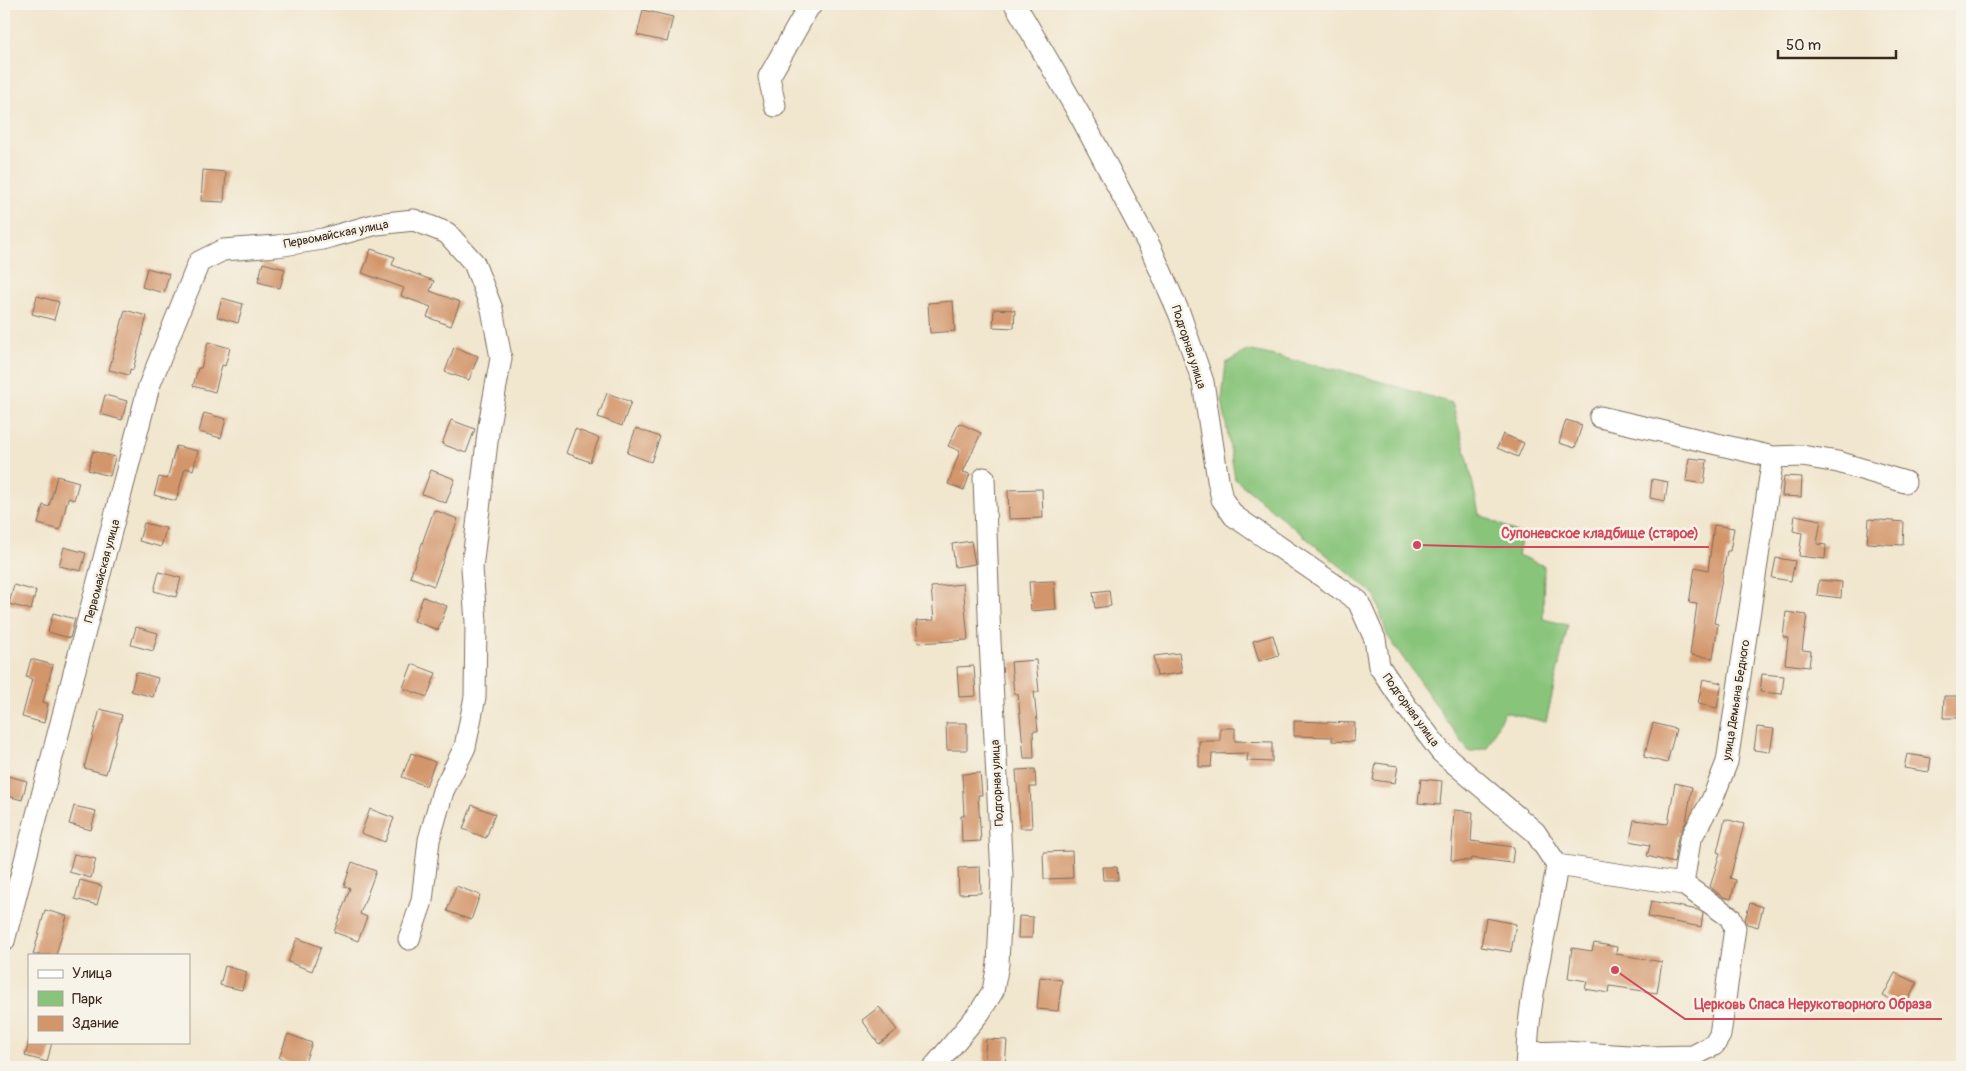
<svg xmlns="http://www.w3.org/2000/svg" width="1966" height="1071" font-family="Pangolin,sans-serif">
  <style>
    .green { fill: #88c47a; stroke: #62774c }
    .building { fill: #d3956a }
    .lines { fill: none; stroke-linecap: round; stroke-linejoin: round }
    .minor-casing { stroke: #7b6c5c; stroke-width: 23 }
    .minor { stroke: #fff; stroke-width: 21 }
    .labels { text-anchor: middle; stroke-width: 5; stroke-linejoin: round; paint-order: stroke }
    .street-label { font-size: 12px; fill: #3b2a1e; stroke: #f7f3e8 }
    .leader { fill: none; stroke: #d1495b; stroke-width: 2 }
    .callout-dot { fill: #d1495b; stroke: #f7f3e8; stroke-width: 2 }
    .callout-label { font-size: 14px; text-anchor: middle; font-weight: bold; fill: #d1495b; stroke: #f7f3e8; stroke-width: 5; stroke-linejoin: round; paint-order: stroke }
  </style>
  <rect width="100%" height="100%" fill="#f7f3e8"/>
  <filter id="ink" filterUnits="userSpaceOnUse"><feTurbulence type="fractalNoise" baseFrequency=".02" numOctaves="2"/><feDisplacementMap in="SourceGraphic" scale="10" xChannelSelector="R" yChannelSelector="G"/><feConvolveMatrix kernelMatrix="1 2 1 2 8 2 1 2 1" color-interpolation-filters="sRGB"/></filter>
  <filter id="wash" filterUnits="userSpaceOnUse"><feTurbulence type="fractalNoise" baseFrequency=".0096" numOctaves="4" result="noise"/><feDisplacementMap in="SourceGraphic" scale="20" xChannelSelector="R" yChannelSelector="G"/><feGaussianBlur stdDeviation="1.12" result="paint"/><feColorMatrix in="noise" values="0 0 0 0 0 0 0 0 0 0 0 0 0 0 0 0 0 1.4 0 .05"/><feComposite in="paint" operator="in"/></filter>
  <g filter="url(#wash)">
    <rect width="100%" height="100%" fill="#f1e6ce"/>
    <path class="green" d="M1248,350L1355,374L1452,403L1468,460L1479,514L1522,535L1518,555L1544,566L1543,619L1568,625L1546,722L1504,712L1487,748L1469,752L1387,635L1375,595L1235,479L1222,399L1226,363Z"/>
    <g id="blocks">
      <path class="building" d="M643,10L673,17L667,42L637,35Z
        M203,170L226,172L224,202L201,201Z
        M371,249L395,257L392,265L434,281L430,291L460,302L451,326L427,317L431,307L401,296L404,288L362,273Z
        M263,263L285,269L280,288L258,282Z
        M147,268L169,274L164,293L142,287Z
        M37,296L59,302L54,320L32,314Z
        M222,298L243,304L238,323L217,317Z
        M953,301L955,331L930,333L928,303Z
        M994,309L1015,310L1014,328L993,327Z
        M125,310L147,316L133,370L130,369L129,375L109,370Z
        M208,342L230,348L225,366L222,365L215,392L193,386L198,368H201Z
        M454,347L478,356L469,380L445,372Z
        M607,393L631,402L622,426L598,417Z
        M105,395L127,401L122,420L100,414Z
        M204,413L226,419L221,438L199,432Z
        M451,420L475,429L466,453L442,444Z
        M1566,420L1582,425L1575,448L1559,443Z
        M959,423L981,433L963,472L970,474L964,490L948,484L960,451L948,446Z
        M636,428L660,437L651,462L627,453Z
        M575,429L599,438L590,462L566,453Z
        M1503,434L1524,443L1518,457L1497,448Z
        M176,446L198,451L193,470L185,468L176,501L154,495L159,477L167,479Z
        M93,451L115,457L110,476L88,470Z
        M1689,458L1707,460L1704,484L1686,481Z
        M431,470L455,479L446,503L422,494Z
        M57,476L79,482L74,500L68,498L60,530L38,524L43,505L49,507Z
        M1784,476L1802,477L1801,497L1782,496Z
        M1652,479L1668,482L1665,501L1650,498Z
        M1042,489L1043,518L1009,519L1008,490Z
        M434,510L458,519L434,586L410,577Z
        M1795,515L1821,520L1817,544L1826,545L1825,559L1799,556L1802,533L1793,531Z
        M1869,519L1904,522L1903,545L1867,543Z
        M144,523L166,528L161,547L139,541Z
        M1714,525L1734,528L1730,551H1727L1714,623L1718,624L1713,658L1690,655L1697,604L1689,603L1695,567L1708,570Z
        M971,541L975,564L955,567L952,544Z
        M64,547L86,553L81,571L59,566Z
        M1776,558L1795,561L1791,581L1772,578Z
        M159,572L181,578L176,597L154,591Z
        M1819,580L1842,582L1841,598L1817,595Z
        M1054,581L1056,609L1031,611L1029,582Z
        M963,584L968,640L918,643L916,621L934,620L931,587Z
        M14,585L36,591L31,610L9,604Z
        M1109,590L1111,606L1095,608L1093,592Z
        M423,597L447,606L438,630L414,621Z
        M1786,612L1807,615L1802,650L1811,651L1809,667L1785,664L1788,638L1783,637Z
        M53,613L75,619L70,638L48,632Z
        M136,627L158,633L153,651L131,645Z
        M1273,635L1279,655L1259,661L1253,641Z
        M1179,653L1182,673L1157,676L1154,656Z
        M31,659L53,665L43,702L48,704L44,723L22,717L32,679L26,677Z
        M1036,660L1039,692H1034L1038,731H1033L1034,758H1024L1018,694H1014L1011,662Z
        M412,664L436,673L427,697L403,688Z
        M974,666L976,696L959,697L957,667Z
        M136,672L158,678L153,697L131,691Z
        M1762,674L1784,676L1782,694L1760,692Z
        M1703,679L1722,683L1717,708L1698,704Z
        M1944,696H1962V718H1943Z
        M100,709L122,715L106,774L84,768Z
        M1294,721L1355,723L1354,742L1332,741V737L1294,736Z
        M946,723H967V750H947Z
        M1653,723L1676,729L1667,763L1644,757Z
        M1757,727L1774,729L1770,752L1754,750Z
        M1220,728H1235V741L1272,742V762L1247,761L1248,753L1212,754L1211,767H1199V741H1220Z
        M411,753L435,762L426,786L402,777Z
        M1907,754L1931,758L1929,772L1904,768Z
        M1376,763L1398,766L1395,783L1373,780Z
        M1035,769L1036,787H1030L1032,828H1020L1016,770Z
        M980,773L982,795H978L981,841L962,842L961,816H964L962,774Z
        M4,775L27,781L22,800L4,795Z
        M1421,779L1442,781L1440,805L1418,803Z
        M1675,783L1692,787L1686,822L1678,838L1674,863L1647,856L1650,845L1630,841L1634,820L1668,824Z
        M472,805L495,814L486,838L463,829Z
        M74,806L96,811L91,830L69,824Z
        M370,809L394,818L385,842L361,833Z
        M1454,810L1473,812L1471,841L1514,847L1512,863L1471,858L1470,861L1451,860Z
        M1725,819L1744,824L1730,878L1736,880L1731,899L1723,897L1710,887L1720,853L1717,852Z
        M1072,851L1073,878L1044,879L1043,852Z
        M74,854L96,859L91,878L69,872Z
        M352,862L376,871L360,914L367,917L358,941L334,932L350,888L344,886Z
        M980,867L981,893L959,894L958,868Z
        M1102,867H1117L1118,880H1103Z
        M80,880L102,886L97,905L75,899Z
        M456,886L480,895L471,920L447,911Z
        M1651,901L1698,910L1703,913L1701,927L1648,917Z
        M1750,903L1763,907L1758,927L1747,924L1745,920Z
        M45,910L67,916L56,955H33Z
        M1019,916L1033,917L1032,938H1018Z
        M1486,918L1516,924L1511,952L1481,947Z
        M297,938L321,947L312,971L288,962Z
        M1594,943L1617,947L1616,954L1662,962L1657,993L1610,986L1609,993L1585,989L1587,981L1568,978L1572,948L1592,951Z
        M225,966L247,972L242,990L220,985Z
        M1895,973L1917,983L1905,1006L1883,996Z
        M1040,977L1062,980L1058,1011L1037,1009Z
        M879,1007L897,1030L879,1044L862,1020Z
        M288,1034L312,1043L303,1067L279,1058Z
        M986,1039L1007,1040L1005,1067L984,1066Z
        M29,1042H52L47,1062L25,1056Z"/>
    </g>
  </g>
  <g filter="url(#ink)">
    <use href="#blocks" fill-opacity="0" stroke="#7b6c5c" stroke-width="1"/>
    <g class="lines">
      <g class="minor-casing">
        <path id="minor" d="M1015,4L1082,119L1151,249L1180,315L1203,382L1218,480L1222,499L1234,516L1358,601L1375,639L1379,666L1406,706L1441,752L1535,832L1557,865C1548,927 1529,990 1527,1053
          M775,106L769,77L808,8L812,4
          M1600,417L1773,457L1802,456L1838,462L1905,482
          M1557,865L1683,884
          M4,941L149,386L199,262L223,250L277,246L323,239L377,224L414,220L447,233L474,263L492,309L501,358L489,425L472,568L476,622L475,697L465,747L443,791L429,840L422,901L409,939
          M934,1067L980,1012L993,991L998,964L1002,876L990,641L984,478
          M1526,1067L1527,1053L1563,1052L1646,1057L1693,1056L1714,1045L1720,1035L1735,928L1730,917L1683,884L1690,840L1712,800L1727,762L1773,457"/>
      </g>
      <use href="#minor" class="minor"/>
    </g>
  </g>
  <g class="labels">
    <g class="street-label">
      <text transform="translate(336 234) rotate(-11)" y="4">Первомайская улица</text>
      <text transform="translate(1189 347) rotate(72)" y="4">Подгорная улица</text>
      <text transform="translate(102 571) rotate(-75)" y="4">Первомайская улица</text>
      <text transform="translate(1736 700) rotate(-81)" y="4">улица Демьяна Бедного</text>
      <text transform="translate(1411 710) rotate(54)" y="4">Подгорная улица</text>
      <text transform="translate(997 783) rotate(-93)" y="4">Подгорная улица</text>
    </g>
  </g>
  <path class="leader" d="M1417 545L1491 547H1709M1615 970L1685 1019H1942"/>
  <g class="callout-dot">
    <circle cx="1417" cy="545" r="5"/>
    <circle cx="1615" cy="970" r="5"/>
  </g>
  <g class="callout-label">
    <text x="1600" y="538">Супоневское кладбище (старое)</text>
    <text x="1813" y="1009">Церковь Спаса Нерукотворного Образа</text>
  </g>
  <rect width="1966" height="1071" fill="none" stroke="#f7f3e8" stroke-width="20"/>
  <rect x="28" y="954" width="162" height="90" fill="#f7f3e8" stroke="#aca397"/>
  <rect x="38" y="970" width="25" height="8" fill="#ffffff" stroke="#aca397"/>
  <text x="72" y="978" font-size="15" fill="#3b2a1e">Улица</text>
  <rect x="38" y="991" width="25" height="15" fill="#88c47a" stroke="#aca397"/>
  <text x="72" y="1004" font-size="15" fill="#3b2a1e">Парк</text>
  <rect x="38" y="1016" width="25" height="15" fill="#d3956a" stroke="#aca397"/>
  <text x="72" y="1028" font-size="15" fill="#3b2a1e">Здание</text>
  <path d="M1778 50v8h118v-8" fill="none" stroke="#3b2a1e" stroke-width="2.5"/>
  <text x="1786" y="50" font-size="15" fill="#3b2a1e" stroke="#f7f3e8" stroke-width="4" paint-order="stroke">50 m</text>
</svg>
